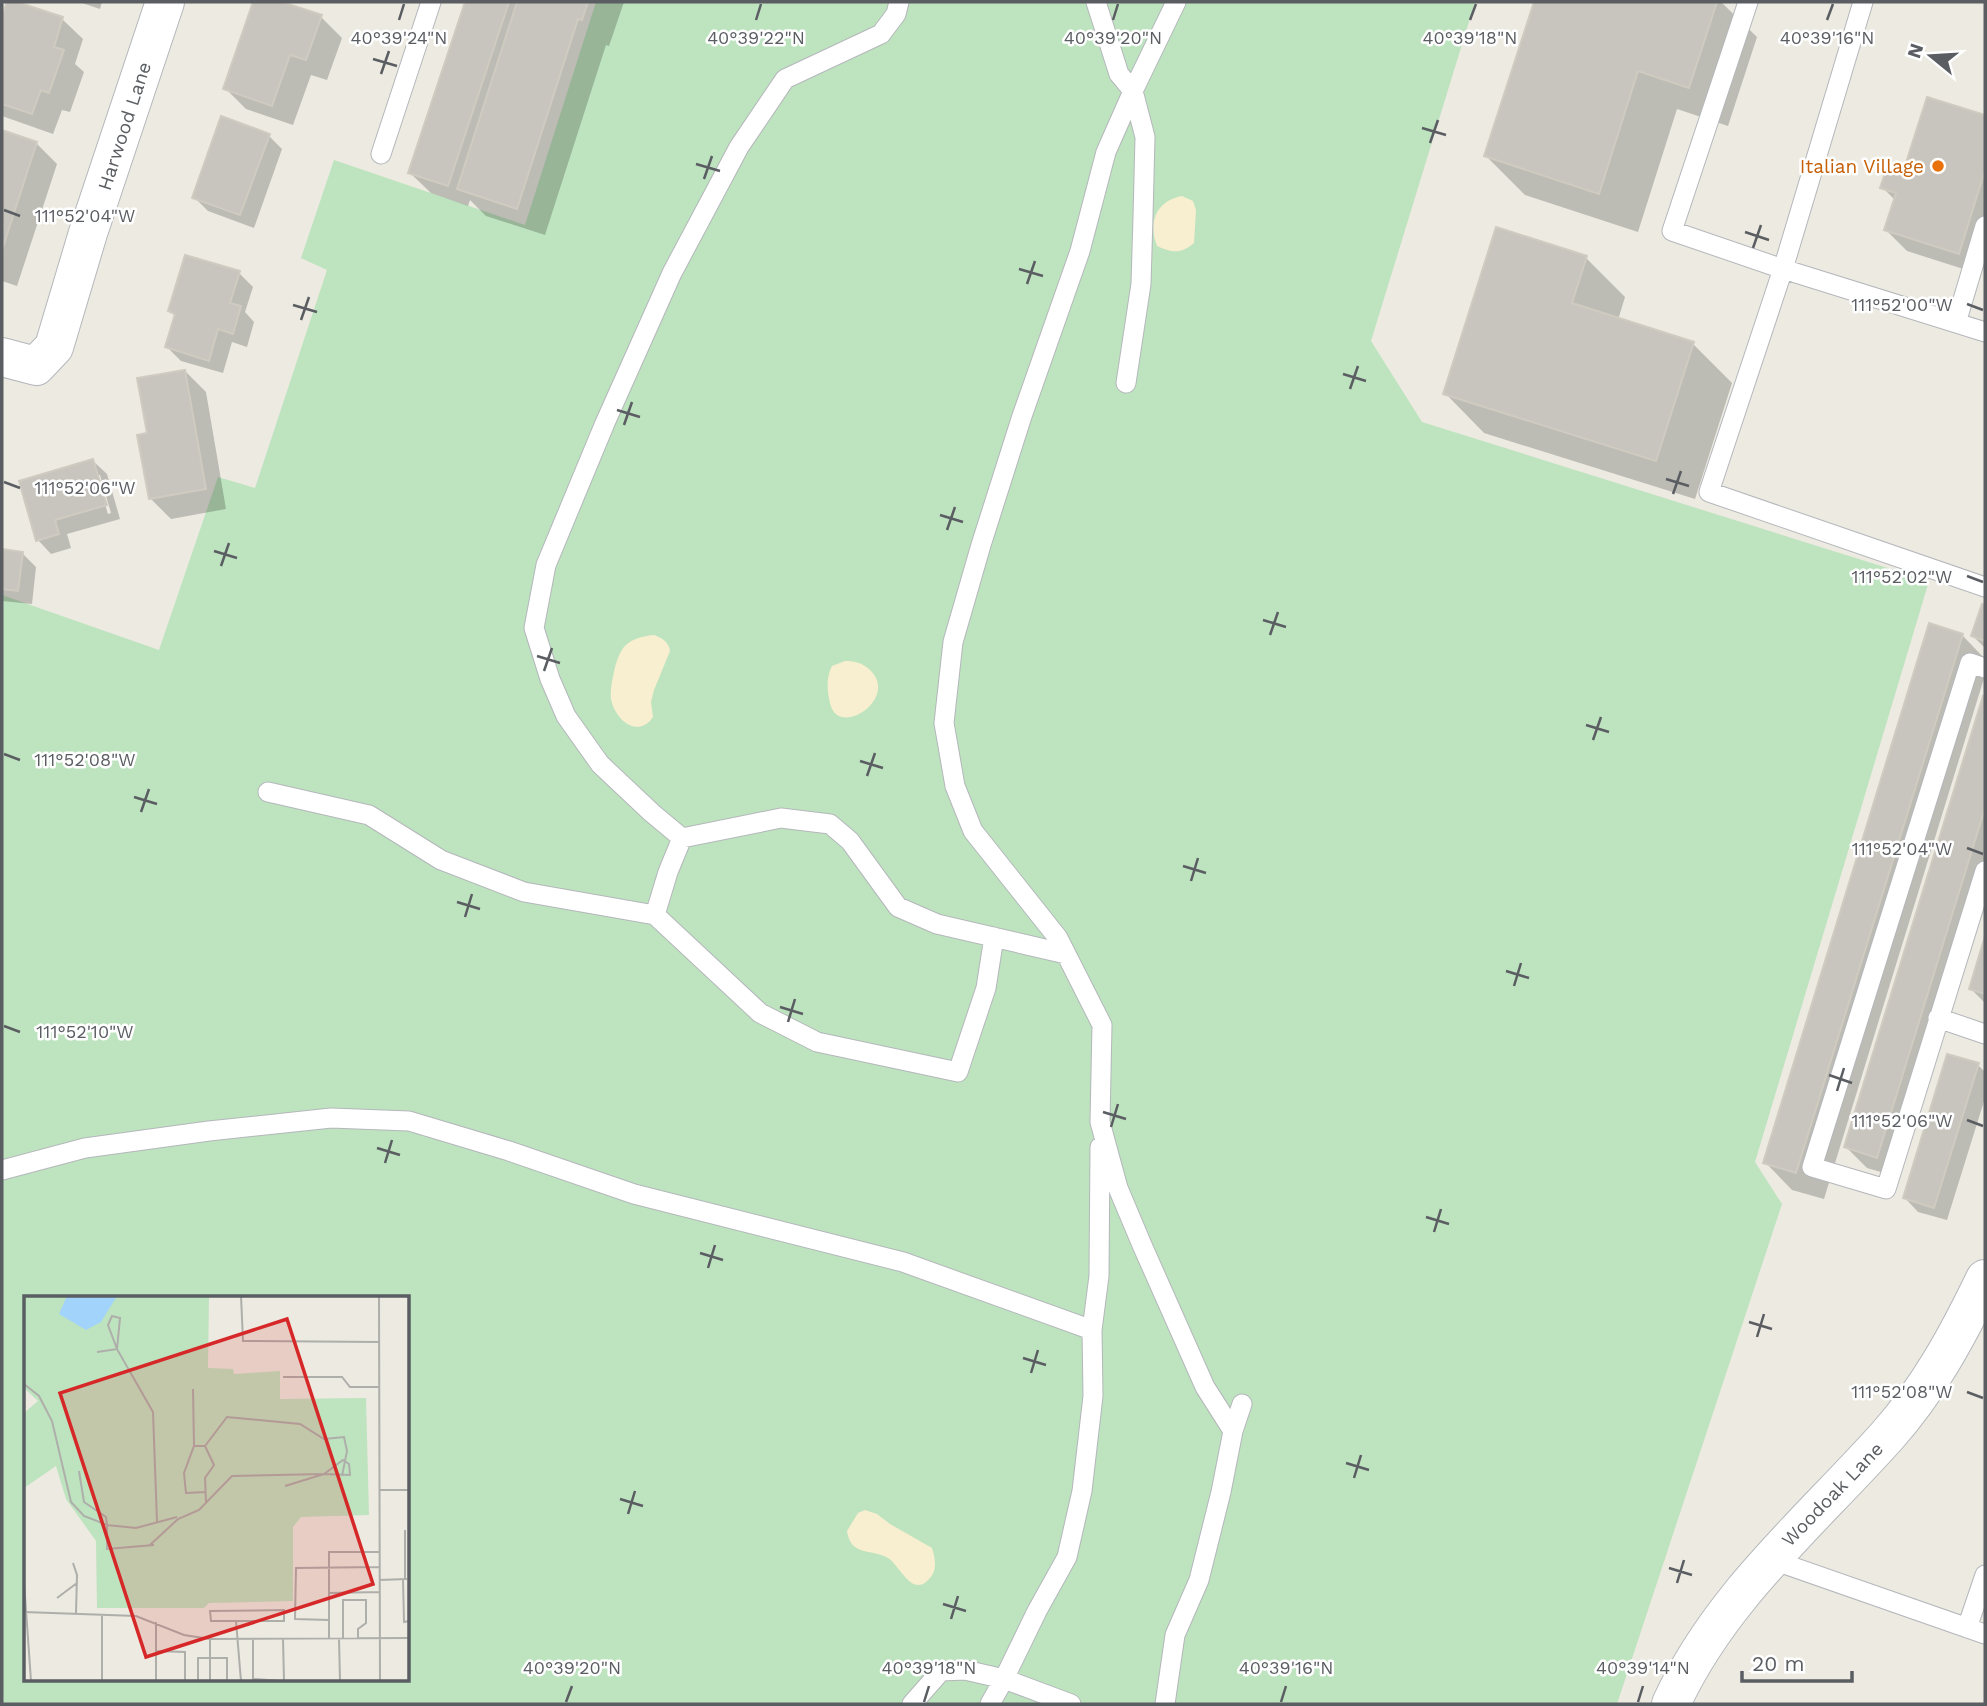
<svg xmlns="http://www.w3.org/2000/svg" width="1987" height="1706" font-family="'Work Sans',sans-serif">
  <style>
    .green { fill: #bee3bf; fill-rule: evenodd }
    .sand { fill: #f8efd0 }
    .shadow { fill: #0003; fill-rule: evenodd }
    .building { fill: #c8c4be; stroke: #d0cbc0; stroke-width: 2 }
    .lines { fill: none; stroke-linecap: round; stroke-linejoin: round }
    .service-casing { stroke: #b4b7bb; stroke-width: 21 }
    .minor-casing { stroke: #b4b7bb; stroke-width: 40 }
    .tertiary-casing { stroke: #b4b7bb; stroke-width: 40 }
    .service { stroke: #fff; stroke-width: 19 }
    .minor { stroke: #fff; stroke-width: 38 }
    .tertiary { stroke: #fff; stroke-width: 38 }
    .ticks { fill: none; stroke: #5a5d61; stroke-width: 2.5 }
    .food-dot { fill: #e8710a; stroke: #fff; stroke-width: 2.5 }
    .labels { text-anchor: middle; stroke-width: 5; stroke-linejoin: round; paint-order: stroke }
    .street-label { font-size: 19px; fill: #5a5d61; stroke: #fff }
    .food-label { font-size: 19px; fill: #c56008; stroke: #fff; text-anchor: end }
    .inset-road { fill: none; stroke: #aeaeaa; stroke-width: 2 }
    .view { fill: #d62828; fill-opacity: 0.15; stroke: #d62828; stroke-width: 3.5 }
    .inset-edge { fill: none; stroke: #5a5d61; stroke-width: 3.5 }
    .ticks-label { font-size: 18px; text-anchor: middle; fill: #5a5d61; stroke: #fff; stroke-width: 5; stroke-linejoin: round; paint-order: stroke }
  </style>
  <rect width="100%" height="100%" fill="#eceae1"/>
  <path class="green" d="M596,2H1475L1371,341L1422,422L1929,581L1755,1162L1782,1204L1617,1704H2V595L159,650L218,477L255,488L327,270L301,258L334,160L525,225ZM26,1298H408V1680H26Z"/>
  <path class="sand" d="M1182,196L1193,201L1196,210L1194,243C1181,254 1172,253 1157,246C1148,222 1156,201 1182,196Z
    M654,635C662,638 669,642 670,651L654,690L651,702L653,717C638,739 615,720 611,699C610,691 612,680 614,672C620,646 627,638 654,635Z
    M845,661C856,661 862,663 870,670C900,698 838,740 830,703C827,690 826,677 832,666Z
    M865,1510L877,1514L890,1524L932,1548C935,1558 938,1570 929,1579C912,1599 899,1564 888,1558C870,1548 851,1557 847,1531L858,1513Z"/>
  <path class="shadow" d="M8,2L62,19L83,39L75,64L84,72L70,112L62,110L53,134L2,116V22Z
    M79,2H102L100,9Z
    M255,2H276L321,17L342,38L327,80L311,75L293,125L246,109L225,88Z
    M467,2H624L609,46L606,45L545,235L486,216L470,200L468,206L431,193L410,173Z
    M1535,2H1721L1757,37L1728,126L1677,109L1638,232L1525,195L1486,156Z
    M1928,99L1985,117V255L1979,274L1907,251L1886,230L1896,201L1882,187L1905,171Z
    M2,132L36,143L57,164L17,286L2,281Z
    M269,136L282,149L254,228L208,211L194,197Z
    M1586,258L1625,297L1618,320L1693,344L1732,383L1695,499L1484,433L1445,393Z
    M239,273L253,287L245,312L254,322L247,347L232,342L223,373L181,361L167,347L176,317L170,311Z
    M185,371L206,392L226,509L171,519L150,498L149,435Z
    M93,461L107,474L120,519L67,534L71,548L51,554L38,540ZM96,475H100L111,513L108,514Z
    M2,551L23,554L36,567L32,604L2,601Z
    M1983,606L1985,607V648L1973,636Z
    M1962,635L1985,659V675L1824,1199L1792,1190L1765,1162Z
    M1985,698V895L1898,1177L1867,1168L1846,1147Z
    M1985,942V1003L1971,989Z
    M1978,1065L1985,1072V1098L1947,1220L1918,1212L1905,1198Z"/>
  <path class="building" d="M7,2H17L63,17L54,47L64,50L49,93L41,90L32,114L2,104V16Z
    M253,2H282L322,15L306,60L290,55L272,106L223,89Z
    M465,2H509L448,186L408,173Z
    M517,2H588L582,20L578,19L517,209L457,189Z
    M1534,2H1717L1689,88L1638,71L1599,194L1484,156Z
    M1927,97L1985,115V170L1959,254L1884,230L1896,193L1880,188L1888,164L1904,169Z
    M221,116L270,134L240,215L192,198Z
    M2,130L37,142L2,250Z
    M1496,227L1587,256L1572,303L1694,342L1656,461L1443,394Z
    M185,255L240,271L230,303L241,306L233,334L218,329L209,361L165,347L175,314L168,311Z
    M185,370L206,489L149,499L137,435L147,433L137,378Z
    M93,459L107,505L55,520L59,534L36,541L19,481Z
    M2,549L23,552L18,591L2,589Z
    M1982,604L1985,605V641L1971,636Z
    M1929,623L1963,634L1796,1173L1763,1163Z
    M1983,696L1985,697V808L1877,1158L1844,1147Z
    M1985,936V994L1969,989Z
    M1947,1054L1979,1063L1934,1208L1903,1198Z"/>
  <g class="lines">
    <g class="service-casing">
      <path id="service" d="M899,2L896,14L881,34L785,79L739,147L672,273L605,423L546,565L534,628L550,679L566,716L600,764L652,813L682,838L781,818L830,824L850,841L898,907L937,924L1066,954
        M1096,2L1119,74L1133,91L1176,2
        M1748,2L1672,231L1783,269L1985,332
        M1863,2L1783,269L1709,492L1985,587
        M381,154L431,2
        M1956,323L1985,226
        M1126,383L1141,284L1143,217L1145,137L1133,91L1106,152L1080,251L1022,416L981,545L953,642L944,723L955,786L973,831L1058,938L1102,1025L1100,1122L1118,1188L1142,1245L1205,1387L1233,1431
        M1985,668L1970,663L1812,1167L1886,1189L1985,871
        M268,792L369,815L441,860L524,892L655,915
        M682,838L668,872L655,915L760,1013L817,1042L958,1072L986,988L994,937
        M1938,1018L1985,1034
        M2,1170L85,1148L209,1131L331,1118L409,1121L509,1151L634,1194L903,1262L1092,1330
        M1770,1559L1985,1634
        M1967,1628L1985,1575
        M912,1704L941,1671L965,1670L1004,1679L990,1704
        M1071,1704L1004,1679L1037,1611L1067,1557L1082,1491L1093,1396L1092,1330L1099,1276L1100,1147
        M1165,1704L1175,1635L1199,1580L1221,1492L1233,1431L1242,1404"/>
    </g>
    <g class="minor-casing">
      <path id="minor" d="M2,357L36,366L54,347L88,233L165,2"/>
    </g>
    <g class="tertiary-casing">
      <path id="tertiary" d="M1671,1704C1720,1597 1810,1522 1887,1436C1929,1389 1958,1335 1985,1279"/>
    </g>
    <use href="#service" class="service"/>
    <use href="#minor" class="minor"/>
    <use href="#tertiary" class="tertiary"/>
  </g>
  <path class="ticks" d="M399,20L404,4M756,20L761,4M1113,20L1118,4M1470,20L1476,4M1827,20L1833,4M373,59L397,66M381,74L389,51M1422,128L1446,135M1430,143L1438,120M696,164L720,171M704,179L712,156M4,210L20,216M1745,232L1769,240M1753,248L1761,225M1019,269L1043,276M1027,284L1035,261M1967,304L1983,310M293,305L317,312M301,320L309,297M1343,374L1366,381M1350,389L1358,366M617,410L640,417M624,425L632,402M1666,479L1689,486M4,482L20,488M1673,494L1681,471M940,515L963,522M947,530L955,507M214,551L237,558M221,566L229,543M1967,576L1983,582M1263,620L1286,627M1270,635L1278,612M537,656L560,663M544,671L552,648M1586,725L1609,732M1593,740L1601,717M4,754L20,760M860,761L883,768M867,776L875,753M134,797L157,804M141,812L149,789M1967,848L1983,854M1183,866L1206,873M1191,881L1198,858M457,902L480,909M465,917L472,894M1506,971L1529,978M1514,986L1521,963M780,1007L803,1014M788,1022L795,999M4,1026L20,1032M1829,1075L1852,1083M1837,1091L1844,1068M1103,1112L1126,1119M1967,1120L1983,1126M1111,1127L1118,1104M377,1148L400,1155M385,1163L392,1140M1426,1217L1449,1224M1434,1232L1441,1209M700,1253L723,1260M708,1268L715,1245M1749,1322L1772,1329M1757,1337L1764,1314M1023,1358L1046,1365M1031,1373L1038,1350M1967,1392L1983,1398M1346,1463L1369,1470M1354,1478L1361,1455M620,1499L643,1506M628,1514L635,1491M1669,1568L1692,1575M1677,1583L1684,1560M943,1604L966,1611M951,1619L958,1596M566,1702L572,1686M924,1702L929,1686M1281,1702L1286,1686M1638,1702L1643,1686"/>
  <circle class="food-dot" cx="1938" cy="166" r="7"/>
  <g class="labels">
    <g class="street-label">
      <text transform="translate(124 126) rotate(-72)" y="7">Harwood Lane</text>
      <text transform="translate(1832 1494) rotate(-46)" y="7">Woodoak Lane</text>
    </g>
    <g class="food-label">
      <text x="1924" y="173">Italian Village</text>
    </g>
  </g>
  <g transform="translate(24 1296)">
    <rect width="385" height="385" fill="#eceae1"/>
    <path d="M0,0H185L184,72L209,73L210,78L256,75V103L342,102L345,219L277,221L269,231V305L185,307L180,312H73L72,245L42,203L32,170L0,192V117L14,105L0,92Z" fill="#bee3bf"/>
    <path d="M43,0H93L77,26L62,34L35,18Z" fill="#a2d3fb"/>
    <path class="inset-road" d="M217,0L219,45L355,46M355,0L356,385M88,20L96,22L93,53L84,29ZM73,56L93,53L129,116L133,226M259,81H318L326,91H355M0,88L15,100L28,125L47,206L60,220L83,229L82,221L60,206L55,175M169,93L170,150M181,150H170L160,177L162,197L182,196M319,164L325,168L326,179L300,178ZM355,194H385M182,206L181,182L190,169L181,150L203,121L276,128L300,143L320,141L323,155L318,180M126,249L154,223L175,214L208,180L300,178L261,190M130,249L83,253V229L112,232L153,221M49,267L53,279L52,317M379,283L380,326L385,325M381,283V234M355,284L383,283M0,286L7,385M305,297L355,296M33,302L53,287M0,316L112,320L160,339L186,343L385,342M78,318V385M305,324L271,323L272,272L355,271M212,325H187L186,315L260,314V325H212L217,385M305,342V256H355M315,342L316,385M319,342V304H342V327L334,333V342M186,343V362H203V385M229,343V383L258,385M259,343L260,385M132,355L161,356V385M132,385V326M174,385V362H186V385"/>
    <path class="view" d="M263,23L349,288L122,361L36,97Z"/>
    <rect width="385" height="385" class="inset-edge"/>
  </g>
  <g class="ticks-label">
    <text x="399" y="44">40°39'24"N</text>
    <text x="756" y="44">40°39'22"N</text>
    <text x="1113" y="44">40°39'20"N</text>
    <text x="1470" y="44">40°39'18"N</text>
    <text x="1827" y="44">40°39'16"N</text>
    <text x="85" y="222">111°52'04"W</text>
    <text x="1902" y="311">111°52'00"W</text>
    <text x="85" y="494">111°52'06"W</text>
    <text x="1902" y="583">111°52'02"W</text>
    <text x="85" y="766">111°52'08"W</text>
    <text x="1902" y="855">111°52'04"W</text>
    <text x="85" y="1038">111°52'10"W</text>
    <text x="1902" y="1127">111°52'06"W</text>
    <text x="1902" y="1398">111°52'08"W</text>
    <text x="1643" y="1674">40°39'14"N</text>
    <text x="572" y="1674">40°39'20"N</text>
    <text x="929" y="1674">40°39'18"N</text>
    <text x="1286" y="1674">40°39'16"N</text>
  </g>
  <rect width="1987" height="1706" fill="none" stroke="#5a5d61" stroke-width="7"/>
  <g transform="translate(1931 56) rotate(288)" stroke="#ffffff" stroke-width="5" paint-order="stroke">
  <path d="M0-5L12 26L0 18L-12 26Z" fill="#5a5d61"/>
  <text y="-10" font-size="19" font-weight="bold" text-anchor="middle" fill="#5a5d61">N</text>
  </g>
  <path d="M1742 1671v10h110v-10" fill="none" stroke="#5a5d61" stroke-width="3.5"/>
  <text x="1752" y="1671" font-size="21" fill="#5a5d61" stroke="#ffffff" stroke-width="5" paint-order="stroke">20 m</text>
</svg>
